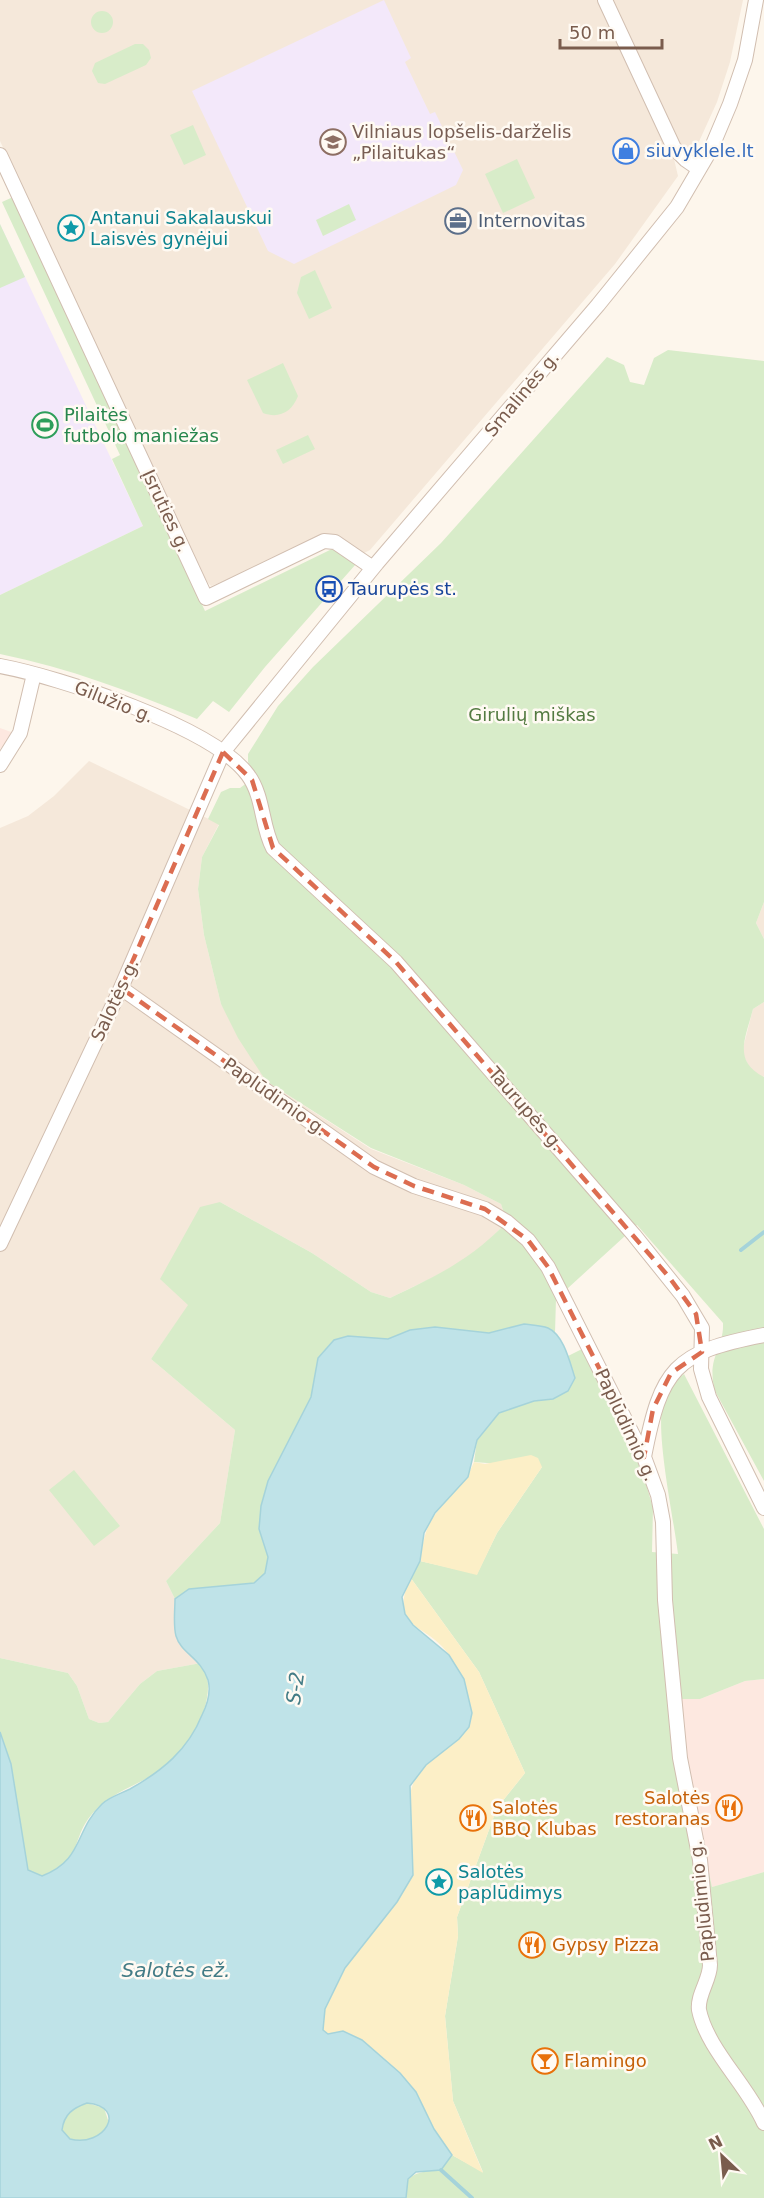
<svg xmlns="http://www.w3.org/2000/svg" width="764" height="2198" font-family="'DejaVu Sans',sans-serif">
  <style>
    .residential { fill: #f5e8da }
    .commercial { fill: #fde8e0 }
    .education { fill: #f3e8fa }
    .green { fill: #d8ecc9 }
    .sand { fill: #fcefc7 }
    .water { fill: #bfe3e8; stroke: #a5d3da; stroke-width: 1.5; fill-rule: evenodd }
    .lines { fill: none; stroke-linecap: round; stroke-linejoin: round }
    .stream { stroke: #a5d3da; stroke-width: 4 }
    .street-casing { stroke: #d1beb0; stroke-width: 16 }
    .street { stroke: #fff; stroke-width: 14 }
    .marked { fill: none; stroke: #dc6d51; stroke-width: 4.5; stroke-dasharray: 12 8; stroke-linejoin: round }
    .labels { text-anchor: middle; stroke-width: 5; stroke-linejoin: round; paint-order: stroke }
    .education-label { font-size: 18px; fill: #785e54; stroke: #fffaf3; text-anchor: start }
    .shop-label { font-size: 18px; fill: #366cbe; stroke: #fffaf3; text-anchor: start }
    .culture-label { font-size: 18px; fill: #0d838f; stroke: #fffaf3; text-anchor: start }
    .service-label { font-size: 18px; fill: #4e5e75; stroke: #fffaf3; text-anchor: start }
    .street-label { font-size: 18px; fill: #7a5c4d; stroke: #fffaf3 }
    .leisure-label { font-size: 18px; fill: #27864d; stroke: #fffaf3; text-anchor: start }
    .transit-label { font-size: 18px; fill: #164399; stroke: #fffaf3; text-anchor: start }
    .park-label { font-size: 18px; fill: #537a41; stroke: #fffaf3 }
    .food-label { font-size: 18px; fill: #c56008; stroke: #fffaf3; text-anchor: start }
    .water-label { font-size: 20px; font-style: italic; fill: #437c86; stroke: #fffaf3 }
  </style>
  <rect width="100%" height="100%" fill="#fdf6ec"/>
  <path class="residential" d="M0,0H600L674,159L678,176L615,264L370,550L364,553L352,551L333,539L211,586L207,582L0,141Z
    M612,0H743L730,62L717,102L697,146L693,149L683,151L679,147Z
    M89,761L219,824L202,857L198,889L204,935L221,1004L266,1081L371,1149L464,1185L501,1204L507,1222L477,1252L454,1267L390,1298L371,1292L312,1253L220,1202L189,1305L151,1359L235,1430L220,1523L166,1581L175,1599L176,1636L184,1649L201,1663L157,1671L140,1684L108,1722L99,1723L89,1719L77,1686L68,1673L0,1658V828L28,816L54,796Z
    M764,902V939L756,923Z
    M764,1002V1077L751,1071L742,1052L753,1009Z"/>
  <path class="commercial" d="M0,728L14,733L0,749Z
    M764,1679V1872L712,1887L687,1768L681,1699H700L745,1681Z"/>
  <path class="education" d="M384,0L411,58L405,62L430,114L435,112L463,170L456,185L294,264L268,251L192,91Z
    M0,224L143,526L0,595Z"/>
  <path class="green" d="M91 22a11 11 0 1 1 22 0a11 11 0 1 1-22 0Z
    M135,44H143L149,50L151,58L146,65L105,84L98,83L92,71L95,63Z
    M193,125L206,155L184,165L170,135Z
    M517,159L535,198L503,213L485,174Z
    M13,197L205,611L334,548L356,564L265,667L229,712L213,701L197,719C132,692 69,668 0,654V595L143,526L112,459L120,455L2,202Z
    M349,204L356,220L323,236L316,220Z
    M0,224L25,277L0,288Z
    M315,270L332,308L309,319L297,293L301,277Z
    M668,350L764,361V902L756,923L764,939V1002L753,1009C746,1037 732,1061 764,1077V1481L715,1391C706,1357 724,1350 723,1323L637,1225L556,1299L555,1333L547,1328L524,1324L489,1333L435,1327L410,1330L388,1339L348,1336L334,1340L318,1358L311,1397L268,1481L261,1506L259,1529L268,1557L265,1573L254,1583L189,1589L175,1599L166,1581L220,1523L235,1430L151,1359L188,1305L160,1279L200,1207L220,1202L312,1253L371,1292L390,1298C438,1275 469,1261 507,1222L501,1204L464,1185L371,1148L266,1081L238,1038L221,1004L204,935L198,889L202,857L219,825L208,819L221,792L230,788H240L256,776L248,762V754L278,706L313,667L441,543L607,357L624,365L630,382L644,385L654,358Z
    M283,363L298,396C292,412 279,419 263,413L247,380Z
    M308,435L315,449L283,464L276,450Z
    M582,1349L642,1470L653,1508L652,1552L678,1554C674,1520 655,1432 663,1403C667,1391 675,1381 684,1374L764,1529V1679L745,1681L700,1699H681L687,1768L712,1887L764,1872V2198H406C400,2173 422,2171 441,2170L452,2155L483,2172L453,2101L445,2016L458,1936L457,1917L497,1808L525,1773L479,1672L410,1577L420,1561L477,1574L497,1533L542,1467L474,1462L477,1440L499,1413L534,1401L553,1399L575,1378L568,1356Z
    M74,1470L120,1526L94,1546L49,1490Z
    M0,1658L68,1673L77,1686L89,1719L99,1723L108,1722L140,1684L157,1671L201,1663C204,1670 208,1678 208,1685C209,1713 187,1752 165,1768C141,1784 110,1792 92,1814C70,1840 84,1861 42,1876L28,1871L11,1764L0,1732Z
    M87,2103L104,2108L109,2123C101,2138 88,2144 70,2139L62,2130C64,2114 73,2108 87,2103Z"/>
  <path class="sand" d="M531,1455L538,1458L542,1467L497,1533L477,1575L420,1561C423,1543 425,1526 437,1512C450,1495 466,1483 474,1462L485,1464Z
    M410,1577L479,1672L525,1773L497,1808L457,1917L458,1936L445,2016L453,2101L483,2173L452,2155L434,2129L416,2092L386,2060L362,2040L349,2033L328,2034L323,2030L325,2010L345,1968L362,1947L410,1799C410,1766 450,1750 469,1727C464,1710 457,1668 449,1655C427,1621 388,1633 410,1577Z"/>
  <path class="water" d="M524,1324C531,1325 541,1325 548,1328C564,1335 570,1363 575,1378L568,1391L553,1399L534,1401L499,1413L477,1440L468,1477L435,1513L424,1533L420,1561L402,1597L405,1614L413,1625L449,1655L464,1679L472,1713L469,1727L459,1739L426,1765L410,1786L413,1875L397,1902L345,1968L325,2009L323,2030L328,2034L343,2031L362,2040L400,2073L416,2092L434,2129L452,2155L441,2170L416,2172L408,2179L406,2198H0V1732L11,1764L28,1870L42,1876C84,1860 74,1831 102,1804C109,1797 120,1794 130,1789C162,1771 188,1750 202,1715C207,1705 211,1691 208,1680C201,1658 181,1653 176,1636C173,1625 175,1610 175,1599L189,1589L254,1583L265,1573L268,1557L259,1529L261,1506L268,1481L311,1397L318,1358L334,1340L348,1336L388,1339L410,1330L435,1327L489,1333ZM87,2103C129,2107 104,2148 70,2139L62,2130C64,2114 73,2108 87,2103Z"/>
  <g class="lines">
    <path class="stream" d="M741,1250L764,1232
      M441,2170L472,2198"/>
    <g class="street-casing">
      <path id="street" d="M605,0L674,148L686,160L699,169
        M0,155L206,598L324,541L335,542L373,568
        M0,666C59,677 213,727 248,775C264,797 261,825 273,848L396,962L634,1235L683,1296L702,1328L701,1369L709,1397L764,1508
        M0,765L20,733L34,674
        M121,988L374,1167L414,1186L485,1209L507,1222L528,1240L548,1267L644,1457L658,1495L663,1522L665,1600L680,1758L700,1860L710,1965C710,1980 697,1995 699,2010C707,2049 748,2086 764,2123
        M0,1244L121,988L223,752L377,563L598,305L677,207L711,149L730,104L745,60L756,0
        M644,1457C661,1369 674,1352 764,1335"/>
    </g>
    <use href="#street" class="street"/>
  </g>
  <path class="marked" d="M223,752L252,780L273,848L396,962L669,1277L696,1314L702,1352L671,1373L653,1409L644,1457L548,1267L528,1240L485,1209L414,1186L374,1167L121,988Z"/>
  <defs>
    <g id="school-ring" transform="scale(1.35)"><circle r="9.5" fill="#fffaf3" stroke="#8d6e63" stroke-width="1.5"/><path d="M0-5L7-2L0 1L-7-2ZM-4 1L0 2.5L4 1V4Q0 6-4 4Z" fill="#8d6e63"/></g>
    <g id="shop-ring" transform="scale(1.35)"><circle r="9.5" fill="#fffaf3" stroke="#3f7fe0" stroke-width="1.5"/><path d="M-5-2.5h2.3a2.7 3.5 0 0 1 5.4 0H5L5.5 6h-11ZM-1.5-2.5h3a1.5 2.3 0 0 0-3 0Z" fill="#3f7fe0"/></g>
    <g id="office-ring" transform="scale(1.35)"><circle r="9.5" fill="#fffaf3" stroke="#5c6f8a" stroke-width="1.5"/><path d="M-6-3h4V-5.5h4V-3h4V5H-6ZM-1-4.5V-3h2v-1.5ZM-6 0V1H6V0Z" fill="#5c6f8a"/></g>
    <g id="sight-ring" transform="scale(1.35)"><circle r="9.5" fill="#fffaf3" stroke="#0f9aa8" stroke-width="1.5"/><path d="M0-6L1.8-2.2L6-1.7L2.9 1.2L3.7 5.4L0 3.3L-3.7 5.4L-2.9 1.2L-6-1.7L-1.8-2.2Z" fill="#0f9aa8"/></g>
    <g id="stadium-ring" transform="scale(1.35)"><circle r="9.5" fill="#fffaf3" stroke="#2e9e5b" stroke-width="1.5"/><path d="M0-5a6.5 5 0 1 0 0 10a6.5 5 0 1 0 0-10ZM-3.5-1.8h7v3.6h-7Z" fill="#2e9e5b"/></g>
    <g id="bus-ring" transform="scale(1.35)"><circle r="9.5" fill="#fffaf3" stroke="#1a4fb4" stroke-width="1.5"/><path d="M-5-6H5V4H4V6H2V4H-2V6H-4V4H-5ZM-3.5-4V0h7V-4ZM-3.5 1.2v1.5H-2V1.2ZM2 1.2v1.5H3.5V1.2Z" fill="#1a4fb4"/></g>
    <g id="restaurant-ring" transform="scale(1.35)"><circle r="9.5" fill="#fffaf3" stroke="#e8710a" stroke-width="1.5"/><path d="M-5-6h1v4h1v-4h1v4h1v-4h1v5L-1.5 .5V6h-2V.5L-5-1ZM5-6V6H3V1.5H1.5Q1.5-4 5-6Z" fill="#e8710a"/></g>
    <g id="bar-ring" transform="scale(1.35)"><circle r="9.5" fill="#fffaf3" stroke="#e8710a" stroke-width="1.5"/><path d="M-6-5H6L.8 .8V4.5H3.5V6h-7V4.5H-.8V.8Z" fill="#e8710a"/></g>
  </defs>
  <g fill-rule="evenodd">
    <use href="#school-ring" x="333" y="142"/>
    <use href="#shop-ring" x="626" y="151"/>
    <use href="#office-ring" x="458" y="221"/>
    <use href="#sight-ring" x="71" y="228"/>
    <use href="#stadium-ring" x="45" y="425"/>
    <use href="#bus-ring" x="329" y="589"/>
    <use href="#restaurant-ring" x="729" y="1808"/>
    <use href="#restaurant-ring" x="473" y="1818"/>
    <use href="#sight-ring" x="439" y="1882"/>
    <use href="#restaurant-ring" x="532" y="1945"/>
    <use href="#bar-ring" x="545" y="2061"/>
  </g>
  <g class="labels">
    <g class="education-label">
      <text x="352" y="138">Vilniaus lopšelis-darželis<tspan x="352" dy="21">„Pilaitukas“</tspan></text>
    </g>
    <g class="shop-label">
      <text x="646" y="157">siuvyklele.lt</text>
    </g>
    <g class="culture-label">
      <text x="90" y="224">Antanui Sakalauskui<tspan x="90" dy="21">Laisvės gynėjui</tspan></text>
      <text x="458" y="1878">Salotės<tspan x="458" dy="21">paplūdimys</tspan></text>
    </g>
    <g class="service-label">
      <text x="478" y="227">Internovitas</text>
    </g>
    <g class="street-label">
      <text transform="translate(522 394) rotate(-50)" y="6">Smalinės g.</text>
      <text transform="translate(166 511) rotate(65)" y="6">Įsruties g.</text>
      <text transform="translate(114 702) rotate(22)" y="6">Gilužio g.</text>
      <text transform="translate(115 1000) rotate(-65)" y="6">Salotės g.</text>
      <text transform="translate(275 1097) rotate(35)" y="6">Paplūdimio g.</text>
      <text transform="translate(526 1109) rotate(49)" y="6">Taurupės g.</text>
      <text transform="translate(626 1425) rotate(65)" y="6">Paplūdimio g.</text>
      <text transform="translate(702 1901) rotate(-96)" y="6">Paplūdimio g.</text>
    </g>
    <g class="leisure-label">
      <text x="64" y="421">Pilaitės<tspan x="64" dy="21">futbolo maniežas</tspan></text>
    </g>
    <g class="transit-label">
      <text x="348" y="595">Taurupės st.</text>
    </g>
    <g class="park-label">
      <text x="532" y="721">Girulių miškas</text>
    </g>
    <g class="food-label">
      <text x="710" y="1804" text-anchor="end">Salotės<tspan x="710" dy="21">restoranas</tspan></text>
      <text x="492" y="1814">Salotės<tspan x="492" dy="21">BBQ Klubas</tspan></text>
      <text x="552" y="1951">Gypsy Pizza</text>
      <text x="564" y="2067">Flamingo</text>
    </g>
    <g class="water-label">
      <text transform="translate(295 1688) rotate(-82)" y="7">S-2</text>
      <text x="176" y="1977">Salotės ež.</text>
    </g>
  </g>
  <g transform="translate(722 2156) rotate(334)" stroke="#fffaf3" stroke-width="4.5" paint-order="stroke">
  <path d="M0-4.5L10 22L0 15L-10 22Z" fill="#7a5c4d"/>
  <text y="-9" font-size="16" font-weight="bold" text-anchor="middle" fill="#7a5c4d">N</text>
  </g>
  <path d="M560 39v9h102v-9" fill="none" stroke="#7a5c4d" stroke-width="3"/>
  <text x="569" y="39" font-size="18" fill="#7a5c4d" stroke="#fffaf3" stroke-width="4.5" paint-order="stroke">50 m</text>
</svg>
